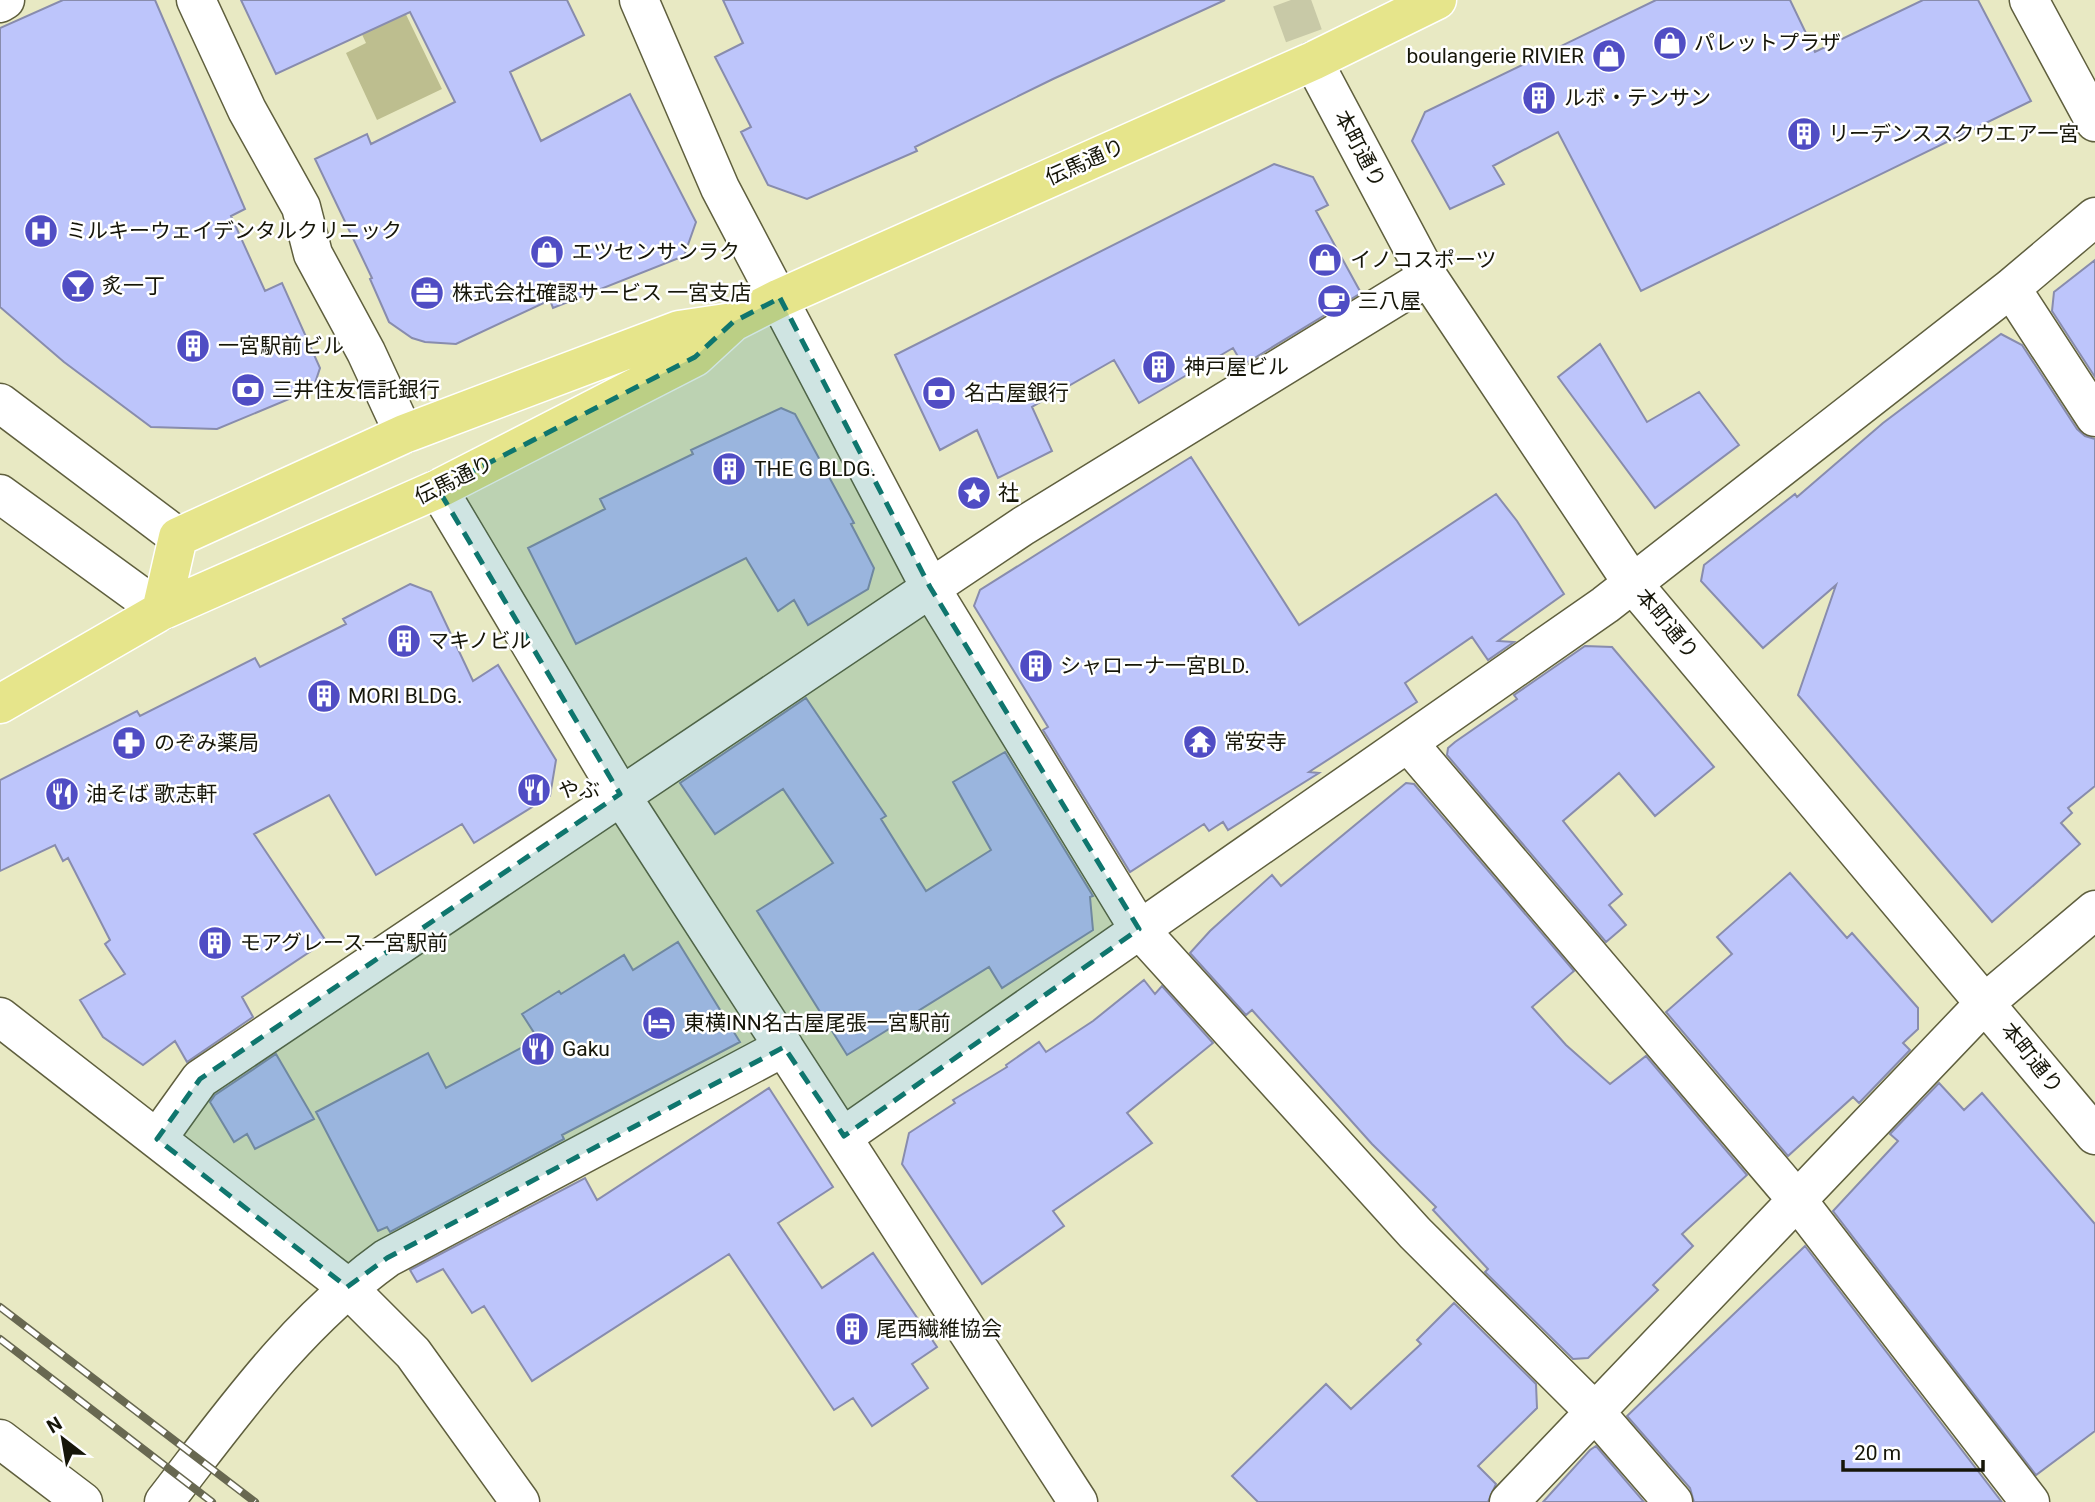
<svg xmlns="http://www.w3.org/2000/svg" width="2095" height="1502" font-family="Roboto,'Noto Sans JP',sans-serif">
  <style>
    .green { fill: #bdbe8f }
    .building { fill: #bdc5fb; stroke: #888cad; stroke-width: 2 }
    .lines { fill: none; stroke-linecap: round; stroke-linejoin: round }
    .minor-tunnel { stroke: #c8c9a7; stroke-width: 38; stroke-dasharray: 38 19; stroke-linecap: butt }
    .minor-casing { stroke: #5f5f3e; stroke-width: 41 }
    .major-casing { stroke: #fff; stroke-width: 41 }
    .minor { stroke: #fff; stroke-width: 38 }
    .major { stroke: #e6e58b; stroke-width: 38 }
    .rail-casing { stroke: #686851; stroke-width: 8 }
    .rail { stroke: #fff; stroke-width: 5; stroke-dasharray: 16; stroke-linecap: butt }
    .marked { fill: #0f766e; fill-opacity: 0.2; stroke: #0f766e; stroke-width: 5; stroke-dasharray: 14 9; stroke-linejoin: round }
    .labels { text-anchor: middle; stroke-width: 5; stroke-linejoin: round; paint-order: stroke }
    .poi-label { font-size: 21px; fill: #161609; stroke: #fff; text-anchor: start }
    .street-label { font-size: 21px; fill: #161609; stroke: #fff }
  </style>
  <rect width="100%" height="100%" fill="#e8e9c3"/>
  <path class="green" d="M399,0L442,89L377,120L346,53L366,43L350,9Z"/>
  <path class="building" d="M63,0H155L245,209L231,216L265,291L282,283L320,368L313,389L217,429L151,427L64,362L0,307V28Z
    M241,0H567L584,35L510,72L541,141L630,94L696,222L684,256L553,308L550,300L456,344L425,342L412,338L389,322L370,279L372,278L315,159L367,134L371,144L455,102L410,12L276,74Z
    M723,0H1225L1053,79L915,147L917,151L807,199L768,185L741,132L751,127L715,57L743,43Z
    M1656,0H1790L1815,52L1923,0H1978L2031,101L1641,291L1558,132L1493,166L1504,184L1450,209L1412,141L1425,112Z
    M1274,164L1313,177L1328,205L1316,211L1361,293L1243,365L1233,348L1139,403L1114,360L1032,407L1052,451L998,478L977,430L940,450L895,355Z
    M2095,260V377L2052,311L2054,292Z
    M2001,334L2022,345L2077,429L2085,436L2095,439V786L2068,808L2072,813L2061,823L2080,844L1992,922L1798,695L1836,585L1763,648L1701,581L1704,565L1795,494L1797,497L1883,423Z
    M1600,344L1647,422L1699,392L1739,445L1655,508L1558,377Z
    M781,408L795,414L854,523L851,524L874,568L868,589L808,625L794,600L778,611L746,558L576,644L528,548L605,509L600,499L693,454L691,450Z
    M1191,457L1299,625L1496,494L1517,521L1564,594L1498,641L1514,642L1488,660L1472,637L1405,683L1417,702L1309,772L1319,773L1228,830L1223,822L1209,831L1204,824L1130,872L1043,730L1048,727L974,606L980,590Z
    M410,584L431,592L473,681L498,665L556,760L550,796L474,843L462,824L376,875L329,795L254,834L326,941L242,997L253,1017L187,1062L175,1041L143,1065L103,1037L80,1000L125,974L105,944L110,940L68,858L63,861L55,845L0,871V780L137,711L140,716L255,658L260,667L346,624L343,619Z
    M1585,646L1612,647L1714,767L1655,816L1619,773L1563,821L1622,894L1609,905L1626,925L1606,942L1447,755L1448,748L1455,742L1517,699L1514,695Z
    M806,698L886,816L881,819L926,891L991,850L953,782L1005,752L1093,896L1090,897L1093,930L1002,988L989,967L847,1055L757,911L833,863L783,789L715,834L680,783Z
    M1406,783L1414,784L1574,971L1532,1007L1566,1045L1610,1084L1646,1056L1747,1175L1682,1234L1693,1246L1653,1285L1658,1290L1588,1358L1573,1359L1485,1272L1488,1269L1433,1210L1436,1207L1372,1144L1252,1010L1246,1015L1190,953L1210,931L1272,875L1281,886Z
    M1790,873L1847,938L1852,933L1918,1008V1029L1903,1043L1910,1050L1859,1103L1853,1097L1788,1156L1666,1012L1732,954L1717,937Z
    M678,942L740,1042L562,1135L564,1139L390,1232L387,1227L378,1231L316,1112L428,1053L446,1088L538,1039L522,1014L559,991L561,994L624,955L633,970Z
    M1144,980L1155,994L1162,986L1213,1043L1127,1113L1152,1143L1053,1211L1064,1226L982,1284L902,1164L909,1133L955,1103L953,1100L1007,1067L1006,1065L1039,1042L1046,1052L1093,1021Z
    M276,1054L314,1119L255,1149L247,1134L234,1142L210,1102L215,1095Z
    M1939,1083L1964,1110L1982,1093L2095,1224V1431L2036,1475L1833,1211L1898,1141L1890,1134Z
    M769,1088L833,1187L778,1223L822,1288L873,1253L937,1347L912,1364L928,1388L872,1426L853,1398L834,1410L729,1254L532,1381L484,1306L472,1313L443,1269L417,1282L410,1270L585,1178L597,1200Z
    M1805,1246L2001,1501L1694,1502L1690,1488L1627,1416Z
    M1454,1303L1536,1384L1537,1408L1478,1466L1496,1484L1488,1502H1258L1232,1476L1326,1384L1351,1409L1421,1344L1417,1340Z
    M1596,1446L1644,1502H1543L1590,1450Z"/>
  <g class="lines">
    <path class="minor-tunnel" d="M1291,0L1313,61"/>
    <g class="minor-casing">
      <path id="minor" d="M196,0L247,110L301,207L313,254L366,352L404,434
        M639,0L720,188L930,587L1139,929L1415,1233L1595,1412L1673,1502
        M2029,0L2095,122
        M0,3L5,0
        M1313,61L1428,277L1633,584L2095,1135
        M2011,288L2095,417
        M0,403L178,537
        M438,489L620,794L1078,1502
        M0,494L161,611
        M1409,744L1797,1200L2030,1502
        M0,1017L347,1287L413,1353L520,1502
        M844,1136L1605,605L2011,288L2095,217
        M157,1139L200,1079L1023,526L1428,277
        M0,1439L83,1502
        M164,1502C233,1413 294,1325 387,1258L784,1047
        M1509,1502L1986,1002L2095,910"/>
    </g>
    <g class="major-casing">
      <path id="major" d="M161,611L178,537L404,434L679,330L733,322
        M0,704L161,611L438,489L695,357L733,322L780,298L1313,61L1437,0"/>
    </g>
    <use href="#minor" class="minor"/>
    <use href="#major" class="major"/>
    <g class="rail-casing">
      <path id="rail" d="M0,1307L255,1502
        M0,1339L212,1502"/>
    </g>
    <use href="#rail" class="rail"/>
  </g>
  <path class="marked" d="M780,298L930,587L1139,929L844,1136L784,1047L387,1258L347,1287L157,1139L200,1079L620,794L438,489L695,357L733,322Z"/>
  <defs>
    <g id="shop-disc" transform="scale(1.75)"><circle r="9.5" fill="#504dc4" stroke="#fff"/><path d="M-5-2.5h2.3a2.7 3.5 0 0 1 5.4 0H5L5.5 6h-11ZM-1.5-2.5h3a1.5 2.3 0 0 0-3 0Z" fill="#fff"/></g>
    <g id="building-disc" transform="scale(1.75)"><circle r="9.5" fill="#504dc4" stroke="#fff"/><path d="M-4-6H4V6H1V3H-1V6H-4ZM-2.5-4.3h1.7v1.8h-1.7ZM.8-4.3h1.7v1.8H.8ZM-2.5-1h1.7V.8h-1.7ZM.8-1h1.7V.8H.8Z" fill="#fff"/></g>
    <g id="hospital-disc" transform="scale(1.75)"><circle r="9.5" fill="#504dc4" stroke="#fff"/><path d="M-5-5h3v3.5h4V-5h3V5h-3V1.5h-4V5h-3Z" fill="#fff"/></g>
    <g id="bar-disc" transform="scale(1.75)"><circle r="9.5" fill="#504dc4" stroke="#fff"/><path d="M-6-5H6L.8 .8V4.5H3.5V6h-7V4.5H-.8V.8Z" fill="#fff"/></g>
    <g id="office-disc" transform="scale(1.75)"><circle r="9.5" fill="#504dc4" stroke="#fff"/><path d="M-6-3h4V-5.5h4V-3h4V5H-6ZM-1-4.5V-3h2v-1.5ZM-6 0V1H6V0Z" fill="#fff"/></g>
    <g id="cafe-disc" transform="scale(1.75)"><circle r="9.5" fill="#504dc4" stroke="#fff"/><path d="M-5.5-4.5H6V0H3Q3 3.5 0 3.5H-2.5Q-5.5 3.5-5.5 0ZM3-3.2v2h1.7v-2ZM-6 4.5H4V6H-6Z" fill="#fff"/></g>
    <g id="bank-disc" transform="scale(1.75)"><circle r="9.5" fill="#504dc4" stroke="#fff"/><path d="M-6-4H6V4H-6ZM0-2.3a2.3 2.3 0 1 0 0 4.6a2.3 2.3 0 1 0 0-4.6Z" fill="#fff"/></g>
    <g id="sight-disc" transform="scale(1.75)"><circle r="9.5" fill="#504dc4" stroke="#fff"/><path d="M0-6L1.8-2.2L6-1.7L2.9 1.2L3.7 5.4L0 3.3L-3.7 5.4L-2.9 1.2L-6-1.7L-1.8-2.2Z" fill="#fff"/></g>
    <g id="temple-disc" transform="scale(1.75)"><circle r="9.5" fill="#504dc4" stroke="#fff"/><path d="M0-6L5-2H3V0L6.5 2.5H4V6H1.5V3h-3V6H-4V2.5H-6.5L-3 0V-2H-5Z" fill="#fff"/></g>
    <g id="pharmacy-disc" transform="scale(1.75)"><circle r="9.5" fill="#504dc4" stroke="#fff"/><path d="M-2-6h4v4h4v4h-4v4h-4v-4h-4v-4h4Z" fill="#fff"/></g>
    <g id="restaurant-disc" transform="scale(1.75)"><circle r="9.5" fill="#504dc4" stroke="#fff"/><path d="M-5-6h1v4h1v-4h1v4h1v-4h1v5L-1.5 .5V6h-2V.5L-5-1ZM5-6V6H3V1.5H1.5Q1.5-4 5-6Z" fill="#fff"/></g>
    <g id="hotel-disc" transform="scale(1.75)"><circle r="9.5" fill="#504dc4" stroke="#fff"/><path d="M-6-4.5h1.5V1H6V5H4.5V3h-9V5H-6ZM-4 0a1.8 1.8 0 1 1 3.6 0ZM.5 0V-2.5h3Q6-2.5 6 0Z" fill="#fff"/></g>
  </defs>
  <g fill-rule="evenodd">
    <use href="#shop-disc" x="1670" y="43"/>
    <use href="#shop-disc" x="1609" y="56"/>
    <use href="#building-disc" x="1539" y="98"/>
    <use href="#building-disc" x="1804" y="134"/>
    <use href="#hospital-disc" x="41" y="231"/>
    <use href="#shop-disc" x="547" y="252"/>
    <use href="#shop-disc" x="1325" y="260"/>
    <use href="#bar-disc" x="78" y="286"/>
    <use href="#office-disc" x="427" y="293"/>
    <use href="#cafe-disc" x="1334" y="301"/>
    <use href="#building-disc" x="193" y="346"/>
    <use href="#building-disc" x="1159" y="367"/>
    <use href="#bank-disc" x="248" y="390"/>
    <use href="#bank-disc" x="939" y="393"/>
    <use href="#building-disc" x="729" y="469"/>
    <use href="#sight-disc" x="974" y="493"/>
    <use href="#building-disc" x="404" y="641"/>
    <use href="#building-disc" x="1036" y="666"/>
    <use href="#building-disc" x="324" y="696"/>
    <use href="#temple-disc" x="1200" y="742"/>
    <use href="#pharmacy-disc" x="129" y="743"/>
    <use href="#restaurant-disc" x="534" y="790"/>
    <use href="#restaurant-disc" x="62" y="794"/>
    <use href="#building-disc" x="215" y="943"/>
    <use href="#hotel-disc" x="659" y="1023"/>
    <use href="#restaurant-disc" x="538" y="1049"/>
    <use href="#building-disc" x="852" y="1329"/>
  </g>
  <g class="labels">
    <g class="poi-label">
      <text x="1694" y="50">パレットプラザ</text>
      <text x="1584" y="63" text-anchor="end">boulangerie RIVIER</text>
      <text x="1564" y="105">ルボ・テンサン</text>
      <text x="1828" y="141">リーデンススクウエア一宮</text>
      <text x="66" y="238">ミルキーウェイデンタルクリニック</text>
      <text x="572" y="259">エツセンサンラク</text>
      <text x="1350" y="267">イノコスポーツ</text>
      <text x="102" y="293">炙一丁</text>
      <text x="452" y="300">株式会社確認サービス 一宮支店</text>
      <text x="1358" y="308">三八屋</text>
      <text x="218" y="353">一宮駅前ビル</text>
      <text x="1184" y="374">神戸屋ビル</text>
      <text x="272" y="397">三井住友信託銀行</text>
      <text x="964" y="400">名古屋銀行</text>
      <text x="754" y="476">THE G BLDG.</text>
      <text x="998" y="500">社</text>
      <text x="428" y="648">マキノビル</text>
      <text x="1060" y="673">シャローナ一宮BLD.</text>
      <text x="348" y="703">MORI BLDG.</text>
      <text x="1224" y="749">常安寺</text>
      <text x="154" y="750">のぞみ薬局</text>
      <text x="558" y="797">やぶ</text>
      <text x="86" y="801">油そば 歌志軒</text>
      <text x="240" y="950">モアグレース一宮駅前</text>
      <text x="684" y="1030">東横INN名古屋尾張一宮駅前</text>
      <text x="562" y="1056">Gaku</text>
      <text x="876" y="1336">尾西繊維協会</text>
    </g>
    <g class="street-label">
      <text transform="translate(1360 149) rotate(62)" y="7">本町通り</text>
      <text transform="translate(1085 162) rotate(-24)" y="7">伝馬通り</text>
      <text transform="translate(454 480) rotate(-26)" y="7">伝馬通り</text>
      <text transform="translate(1667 624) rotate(50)" y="7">本町通り</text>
      <text transform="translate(2032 1058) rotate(51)" y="7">本町通り</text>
    </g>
  </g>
  <g transform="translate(63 1439) rotate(329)" stroke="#ffffff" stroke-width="5" paint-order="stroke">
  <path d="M0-5L12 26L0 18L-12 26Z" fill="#161609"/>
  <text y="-10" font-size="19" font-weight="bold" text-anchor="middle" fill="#161609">N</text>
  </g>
  <path d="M1843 1460v10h140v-10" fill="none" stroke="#161609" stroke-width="3.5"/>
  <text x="1854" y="1460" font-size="21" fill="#161609" stroke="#ffffff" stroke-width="5" paint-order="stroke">20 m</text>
</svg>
